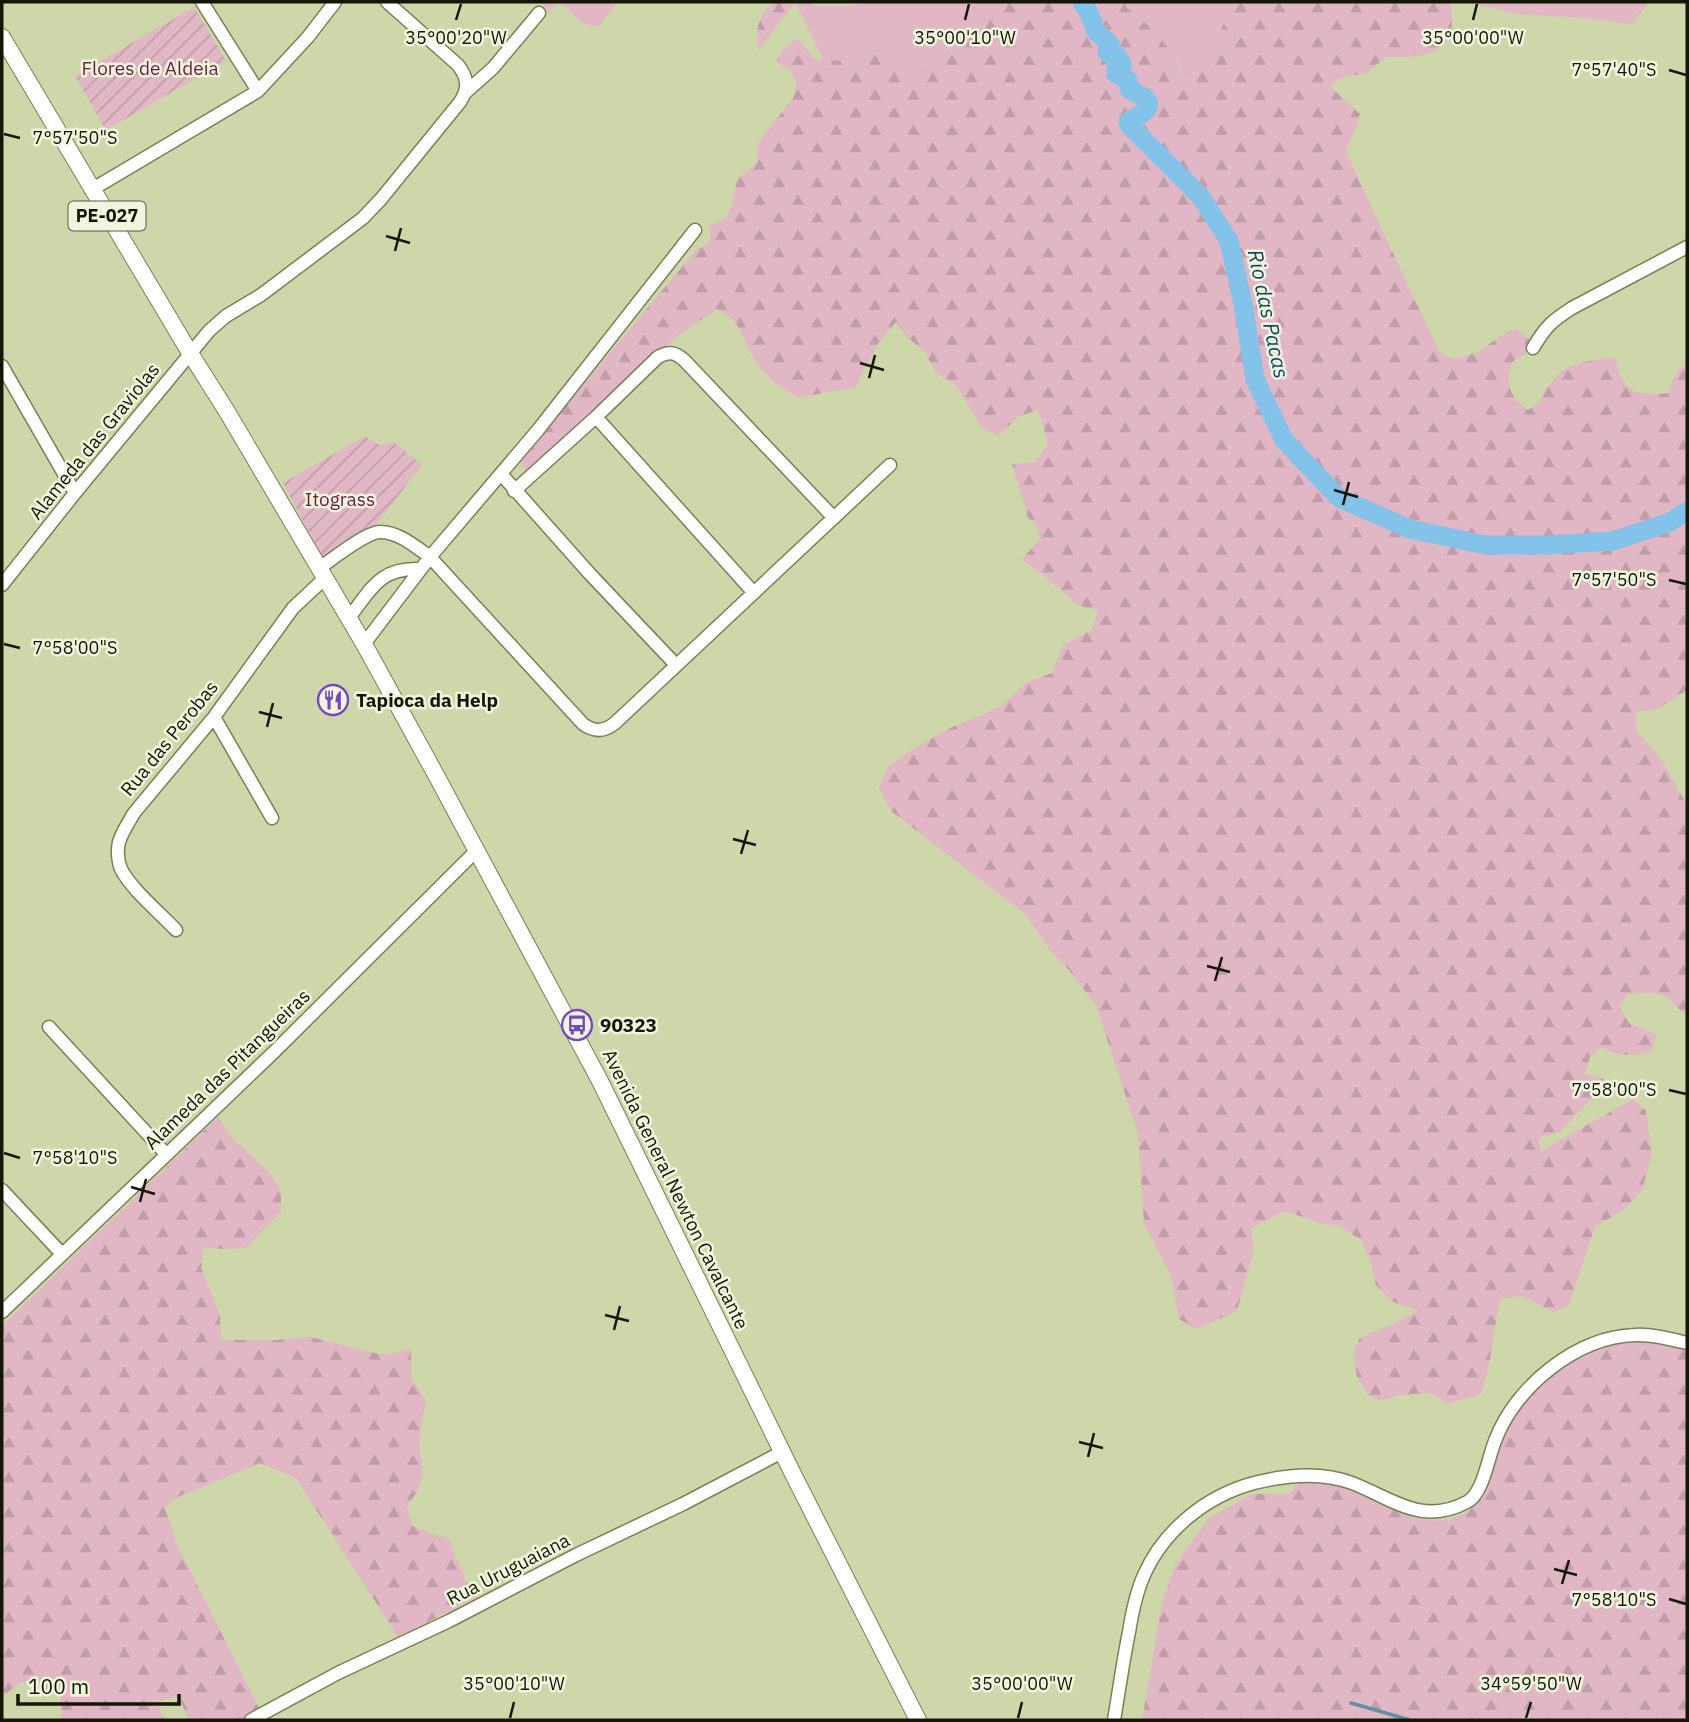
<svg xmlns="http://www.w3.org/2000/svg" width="1689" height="1722" font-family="'IBM Plex Sans',sans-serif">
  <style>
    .grass { fill: #e1b7c5 }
    .forest { fill: url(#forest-firs) }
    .garden { fill: url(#garden-furrows) }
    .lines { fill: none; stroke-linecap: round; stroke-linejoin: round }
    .stream { stroke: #628fa5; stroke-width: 3.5 }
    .river { stroke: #83c2e9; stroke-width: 19 }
    .minor-casing { stroke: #798055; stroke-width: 15 }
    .major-casing { stroke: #798055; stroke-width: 18 }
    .minor { stroke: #fff; stroke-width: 12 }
    .major { stroke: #fff; stroke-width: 16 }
    .ticks { fill: none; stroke: #151706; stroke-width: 2.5 }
    .labels { text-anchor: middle; stroke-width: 5; stroke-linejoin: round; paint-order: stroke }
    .shield { fill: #f0f5de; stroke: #575a47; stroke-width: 2 }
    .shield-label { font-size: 18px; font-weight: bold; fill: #151706 }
    .park-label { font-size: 19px; fill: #6c1e41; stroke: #f0f5de }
    .street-label { font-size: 19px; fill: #151706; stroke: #f0f5de }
    .poi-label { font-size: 19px; font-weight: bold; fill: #151706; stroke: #f0f5de; text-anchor: start }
    .water-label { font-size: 21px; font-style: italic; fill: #134560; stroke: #f0f5de }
    .ticks-label { font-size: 18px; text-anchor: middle; fill: #151706; stroke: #f0f5de; stroke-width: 5; stroke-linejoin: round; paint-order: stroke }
  </style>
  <defs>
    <pattern id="forest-firs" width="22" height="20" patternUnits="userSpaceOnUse" patternTransform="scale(1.75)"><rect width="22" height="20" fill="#e1b7c5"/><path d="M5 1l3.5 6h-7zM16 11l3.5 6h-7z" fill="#c09da8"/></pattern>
    <pattern id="garden-furrows" width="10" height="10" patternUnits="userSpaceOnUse" patternTransform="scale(1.75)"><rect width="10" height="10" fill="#e1b7c5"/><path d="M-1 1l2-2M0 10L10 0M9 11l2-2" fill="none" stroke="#c09da8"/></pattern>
  </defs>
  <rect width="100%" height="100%" fill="#ced7a9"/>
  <path class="grass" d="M541,2H618L601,24C586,33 573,12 561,4H557L549,12Z
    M795,2H807L817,6H849L866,2H994L996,12L976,14L967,28L950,45L941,59L912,70L884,49L854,50L843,61H824Z
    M1127,2H1227C1227,20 1217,42 1207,56C1201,65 1195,70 1191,80L1184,79L1178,62L1126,7Z
    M1467,2H1649L1632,24L1582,18L1516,14Z"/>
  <path class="forest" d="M772,2H795L759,50C755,33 757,16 772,5Z
    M994,2H1127L1126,7C1154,29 1172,46 1184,79L1191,80C1195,70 1201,65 1207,56C1217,42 1227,20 1227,2H1451C1452,9 1452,17 1452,24C1449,60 1411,57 1385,57L1367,73L1339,78L1331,86L1340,96L1360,114L1356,127L1346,150L1356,174L1440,353L1453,359L1476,353L1510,330H1517L1529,339L1526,353L1512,362C1506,386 1508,395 1528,410L1540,402L1546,388L1562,370L1583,362L1615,357C1623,393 1634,396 1669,393C1671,380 1676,371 1687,364V690L1656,710L1636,711V730L1663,762L1687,805V1015C1679,1011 1676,1005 1669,999C1659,990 1641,993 1628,994L1619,1006L1629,1023L1656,1035L1653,1050C1631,1058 1620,1056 1600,1047L1590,1057L1585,1074L1604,1079L1599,1091L1560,1132L1538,1138L1541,1151L1633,1099L1646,1111L1652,1154L1642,1190L1625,1209L1595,1227L1568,1307L1553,1312L1522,1296L1500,1299L1488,1370L1481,1394L1448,1404L1431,1393L1401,1395L1383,1401L1369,1396L1357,1377L1353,1352L1360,1338L1393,1324L1418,1311L1393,1302L1376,1285L1371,1263L1362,1241L1340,1226L1321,1223L1284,1211L1251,1228L1254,1249L1237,1311L1196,1329L1179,1319L1171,1275L1144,1224L1138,1134L1096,1005L1069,970L1050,950L1025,914L891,811L879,788L889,766L911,750L952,727L1000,707L1026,683L1052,673L1063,645L1092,630L1098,610L1077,605L1052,582L1022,559L1040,539L1037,524L1028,518L1012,464L1035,462L1048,444L1042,422L1037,410L1018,417L998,436L981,426L958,388L934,370L925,352L906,336L896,322L877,345L855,388L832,391L799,398C782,388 763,375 753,357C741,336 742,321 717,309L680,334L531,470H526L521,464L520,460L697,249L710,243V226L727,217L733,203L737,179L757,163L758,143L793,98L797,83L790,70L774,61L783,51L797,38L815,59L843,61L854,50L870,44L884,49L912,70L941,59L950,45L967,28L976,14L996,12Z
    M218,1117L230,1136L270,1173L281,1190V1211L246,1248L222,1249L204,1247L201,1267L220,1315L221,1340H277L311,1337L365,1351L387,1355L411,1349V1377L426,1401L419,1439L423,1475L418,1490L407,1507L412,1526L449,1539L464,1577L477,1597L398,1637L296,1478L260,1463L178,1497L165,1507L177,1545L259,1708L241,1720H189L178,1696L158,1702L164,1720H62L60,1695L21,1682L2,1697V1326Z
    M1636,1341L1667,1344L1687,1350V1720H1142L1162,1603L1175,1565L1208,1519L1252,1494H1289C1293,1490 1297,1485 1301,1482C1306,1479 1315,1480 1321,1481C1328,1483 1336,1484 1342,1486C1378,1501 1423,1534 1463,1514C1494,1499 1492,1458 1504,1430C1509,1417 1520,1407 1530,1397C1562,1361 1588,1348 1636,1341Z"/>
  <path class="garden" d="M194,7L226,61L106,130L75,76Z
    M365,436L379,445L394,442L422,465L374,527L323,559L283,483Z"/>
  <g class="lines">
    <path class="stream" d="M1351,1703L1410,1720"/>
    <path class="river" d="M1084,2L1083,4C1092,14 1091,21 1096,31C1101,39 1109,38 1112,49L1107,52C1110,56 1114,54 1118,57L1117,62L1122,63V66L1116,69V74L1128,80L1129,89C1134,93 1140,94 1145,98C1157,110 1135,116 1128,122L1129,125L1201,197L1229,241L1243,304L1255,379L1284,440L1339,498L1410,529L1485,545H1547L1613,541L1670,522L1687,511"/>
    <g class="minor-casing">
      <path id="minor" d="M202,2L258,91
        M465,93L493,68L539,13
        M91,190L258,91L308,37L335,2
        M1533,348C1546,326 1552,321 1572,308L1687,247
        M2,366L75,493
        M596,417L754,593
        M501,474L589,573L676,665
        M514,491L596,417L658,357C668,351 675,352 684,360L834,518
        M318,569C331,560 366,532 380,532C399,532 416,547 430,557L583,724C594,732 604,732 615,723L890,465
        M2,585L75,493L209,331L226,316L261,295L363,218L381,199L460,102C469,88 468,78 458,65L387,2
        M348,619C371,590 379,567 420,569
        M364,644L430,557L538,430L695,230
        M214,717L272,818
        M176,930C160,913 131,889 121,869C118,862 117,851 119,842C122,832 129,822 134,813L214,717L293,608L324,579
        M49,1027L166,1154
        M2,1190L62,1254
        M2,1312L274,1052L477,850
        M251,1720L338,1673L449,1621L576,1555L683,1504L782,1452
        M1114,1720C1119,1691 1123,1661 1129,1632C1132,1613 1136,1593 1144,1575C1164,1530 1206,1496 1254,1483C1286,1475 1320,1471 1352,1483C1393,1499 1422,1526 1467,1502C1483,1494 1488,1458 1495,1441C1515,1387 1576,1337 1635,1335C1652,1334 1671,1339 1687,1343"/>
    </g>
    <g class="major-casing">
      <path id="major" d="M2,37L190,353L226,410L364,644L436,775L600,1081L793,1474L918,1720"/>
    </g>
    <use href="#minor" class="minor"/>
    <use href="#major" class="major"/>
  </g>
  <path class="ticks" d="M456,20L461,4M965,20L969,4M1473,20L1477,4M1669,70L1686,75M4,134L20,138M386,236L410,243M395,251L401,228M860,363L884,370M869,378L875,355M1334,490L1358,497M1343,505L1349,482M1669,580L1686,584M4,644L20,648M259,712L282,718M267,727L273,703M733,839L756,845M741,854L748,830M1207,966L1230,972M1215,981L1222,957M1669,1090L1686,1094M4,1153L20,1158M131,1187L155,1194M140,1202L146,1179M605,1315L629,1321M614,1330L620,1306M1079,1442L1103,1448M1088,1457L1094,1433M1554,1569L1577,1575M1562,1584L1569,1560M1669,1599L1686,1604M510,1718L514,1702M1018,1718L1022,1702M1526,1718L1531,1702"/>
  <defs>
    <g id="restaurant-ring" transform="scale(1.575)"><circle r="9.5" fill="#f0f5de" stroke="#7548c1" stroke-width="1.5"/><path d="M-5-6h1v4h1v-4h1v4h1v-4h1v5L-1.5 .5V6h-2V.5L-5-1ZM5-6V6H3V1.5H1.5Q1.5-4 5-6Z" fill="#7548c1"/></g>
    <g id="bus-ring" transform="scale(1.575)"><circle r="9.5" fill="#f0f5de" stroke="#7548c1" stroke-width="1.5"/><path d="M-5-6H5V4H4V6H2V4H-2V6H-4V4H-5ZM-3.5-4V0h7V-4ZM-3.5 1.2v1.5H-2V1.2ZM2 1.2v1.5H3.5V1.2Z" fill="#7548c1"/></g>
  </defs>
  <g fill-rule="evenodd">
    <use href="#restaurant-ring" x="333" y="700"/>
    <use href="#bus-ring" x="577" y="1025"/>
  </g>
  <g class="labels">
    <rect class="shield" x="68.5" y="201.5" width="77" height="29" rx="5"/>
    <g class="shield-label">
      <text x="107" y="222">PE-027</text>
    </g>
    <g class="park-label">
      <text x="150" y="75">Flores de Aldeia</text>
      <text x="340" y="506">Itograss</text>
    </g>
    <g class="street-label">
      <text transform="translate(94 441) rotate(-51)" y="7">Alameda das Graviolas</text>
      <text transform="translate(169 738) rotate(-51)" y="7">Rua das Perobas</text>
      <text transform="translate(227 1069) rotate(-44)" y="7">Alameda das Pitangueiras</text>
      <text transform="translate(676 1189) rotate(64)" y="7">Avenida General Newton Cavalcante</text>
      <text transform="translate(508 1569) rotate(-27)" y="7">Rua Uruguaiana</text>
    </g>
    <g class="poi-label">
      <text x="356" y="707">Tapioca da Help</text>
      <text x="600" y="1032">90323</text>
    </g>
    <g class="water-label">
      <text transform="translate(1268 314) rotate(78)" y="7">Rio das Pacas</text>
    </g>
  </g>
  <g class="ticks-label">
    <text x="456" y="44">35°00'20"W</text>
    <text x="965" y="44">35°00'10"W</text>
    <text x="1473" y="44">35°00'00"W</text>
    <text x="1614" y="76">7°57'40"S</text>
    <text x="75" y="144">7°57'50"S</text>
    <text x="1614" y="586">7°57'50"S</text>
    <text x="75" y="654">7°58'00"S</text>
    <text x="1614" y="1096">7°58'00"S</text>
    <text x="75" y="1164">7°58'10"S</text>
    <text x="1614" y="1606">7°58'10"S</text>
    <text x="514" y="1690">35°00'10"W</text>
    <text x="1022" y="1690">35°00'00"W</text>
    <text x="1531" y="1690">34°59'50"W</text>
  </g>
  <rect width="1689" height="1722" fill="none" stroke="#151706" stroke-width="7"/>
  <path d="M18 1694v10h161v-10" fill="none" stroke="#151706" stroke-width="3.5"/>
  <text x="28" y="1694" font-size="21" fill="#151706" stroke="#f0f5de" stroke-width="5" paint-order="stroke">100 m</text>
</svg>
